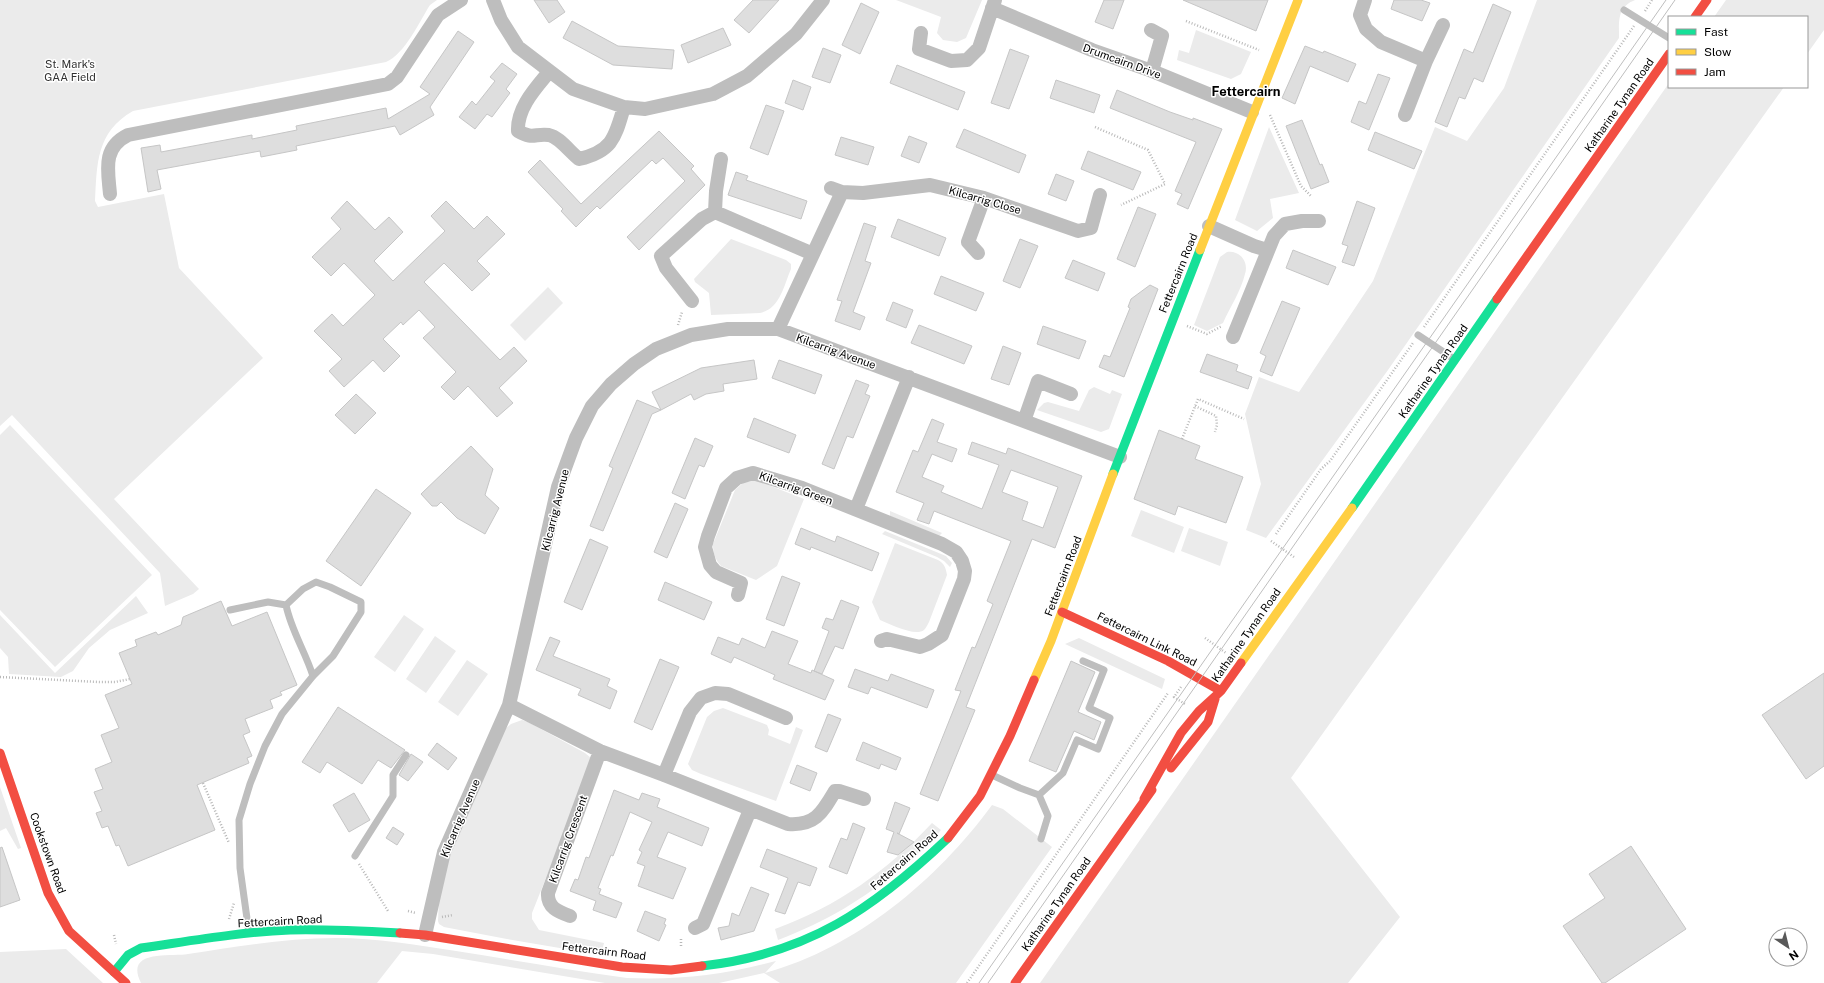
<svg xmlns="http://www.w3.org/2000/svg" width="1824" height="983" font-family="'Public Sans',sans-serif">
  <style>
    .green { fill: #ebebeb }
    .building { fill: #dedede; stroke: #c6c6c6; fill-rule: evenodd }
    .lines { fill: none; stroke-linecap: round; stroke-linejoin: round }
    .path { stroke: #b9b9b9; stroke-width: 2.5; stroke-dasharray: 1 2; stroke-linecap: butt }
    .lane { stroke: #bebebe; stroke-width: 7 }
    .street { stroke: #bebebe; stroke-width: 14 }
    .fast { stroke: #16e098; stroke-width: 9 }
    .slow { stroke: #ffcf43; stroke-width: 9 }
    .jam { stroke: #f24e42; stroke-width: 9 }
    .tram { stroke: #bebebe; stroke-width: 1 }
    .labels { text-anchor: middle; stroke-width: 3; stroke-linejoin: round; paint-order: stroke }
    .street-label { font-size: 11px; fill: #000; stroke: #fff }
    .park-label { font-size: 11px; fill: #313131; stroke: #fff }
    .quarter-label { font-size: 13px; font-weight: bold; fill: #000; stroke: #fff }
  </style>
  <rect width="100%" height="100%" fill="#fff"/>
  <path class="green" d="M0,0H437L430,5C419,22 405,54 386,62L133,111C96,132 97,164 95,201L98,207L164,194L179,268L263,358L114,499L199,589L193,594L165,606L160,573L12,415L0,426Z
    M896,0H982L966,38L957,42L943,40L937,33L941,17Z
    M1537,0H1635C1617,7 1619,21 1619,38L1388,370L1266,538L1246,530L1261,484L1245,414L1259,377L1299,392L1373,281L1435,127L1467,141L1504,88Z
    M1726,0H1824V30L1807,54V17H1714Z
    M1196,30L1251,52L1241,74L1231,79L1177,60L1179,50L1189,53Z
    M1669,83V87H1784L1291,778L1400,917L1348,983H1040Z
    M1269,127L1299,193L1270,199L1273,218L1257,231L1235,220Z
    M731,239L786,260L791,264V269C784,285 780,309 760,313L711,315L709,293L695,282L694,279Z
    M1227,252C1240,250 1249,262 1245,274C1241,291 1230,307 1223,323L1207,331L1194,325L1220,257Z
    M548,287L563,303L525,341L510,325Z
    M1094,387L1110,394L1112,390L1122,394L1109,429L1101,432L1037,410L1044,403L1048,402L1079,411L1089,390Z
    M10,425L152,575L55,667L0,610V435Z
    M752,481H758L804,499L777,566L756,580L721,566C715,559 713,553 713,544L735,490L744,482Z
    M1141,510L1184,527L1174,553L1131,536Z
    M890,511L942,533L939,536L890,516Z
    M1189,528L1228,542L1220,566L1181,551Z
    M885,531L946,556L952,563L950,567L944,561L937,557L882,534Z
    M895,543L938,560C944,563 946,568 947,575L929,622C928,624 926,628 924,630C915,637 890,624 880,620L872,602Z
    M136,596L148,613L110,630L89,648L73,671L61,677L9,674L8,657L0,648V615L55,673Z
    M404,615L424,629L395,672L374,657Z
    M435,636L456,651L426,693L406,679Z
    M1079,638L1165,679L1162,689L1065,644Z
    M467,660L488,674L458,716L438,702Z
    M723,708L767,725L769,730L768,735L790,744L796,727L803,730L776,801L701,774L692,770L688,764L707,717L714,711Z
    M522,720L528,722L585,753L591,758L592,762L532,913V919L539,930L604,943L601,955L507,939L444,927L439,924L438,921L439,898L446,863L505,729L511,724Z
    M0,787L21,848L18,849L6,828L0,831Z
    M992,805L1003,809L1052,847L956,983H780L764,973L719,983H605L433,954L402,951L377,983H141C124,949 170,957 188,954C237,947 286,938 336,938C376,938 417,945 456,951C513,960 570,970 627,978C682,980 722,975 776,961L765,973C856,948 937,880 992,805Z
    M932,823L941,830C931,844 916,855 903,866C863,900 827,921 778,940L775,929C838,906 887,871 932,823Z
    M66,949L103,983H0V952Z"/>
  <path class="building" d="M534,0H557L565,12L549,23Z
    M753,0H779L749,33L734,20Z
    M1104,0H1124L1113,29L1095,22Z
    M1183,0H1268L1256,31Z
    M1394,0H1421L1430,3L1422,21L1391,9Z
    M861,3L879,12L860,54L842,45Z
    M1493,4L1511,12L1483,82L1474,78L1465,99L1459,97L1447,127L1435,122L1464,49L1473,53Z
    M572,21L618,46L674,50L672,69L613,65L563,38Z
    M723,28L731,45L688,63L681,45Z
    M458,31L474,42L430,107L434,115L400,135L395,126L296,146L297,150L261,157L260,151L157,170L161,189L148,192L141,148L160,145L161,152L252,135V139L297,130L296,126L386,108L388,119L430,94L420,87Z
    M1305,46L1323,53L1324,51L1356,64L1348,82L1310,66L1295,104L1282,98Z
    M823,48L841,55L830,83L812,77Z
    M1010,49L1029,56L1009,109L991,103Z
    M502,63L517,74L506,89L510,93L492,117L487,114L475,129L459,117L472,101L476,105L495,81L490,77Z
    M897,65L965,92L958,110L890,83Z
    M1378,74L1390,78L1369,130L1351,122L1359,101L1366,104Z
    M793,80L811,87L803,110L785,103Z
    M1056,80L1100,95L1094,113L1050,98Z
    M1117,90L1170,112L1193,120V118L1222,129L1188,209L1177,204L1182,194L1175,191L1196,142L1110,108Z
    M766,105L784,111L768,155L750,148Z
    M1302,120L1320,165L1322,164L1329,182L1311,189L1286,126Z
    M964,129L1026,155L1019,173L956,147Z
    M659,131L694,166L691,169L705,185L639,250L627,237L685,181L663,158L656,164L652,160L600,209L597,206L576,227L561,211L563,209L528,172L540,160L581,204Z
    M1375,132L1422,151L1414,169L1368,150Z
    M909,136L927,143L919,163L901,156Z
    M841,137L874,147L868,165L835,155Z
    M1088,151L1141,172L1133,190L1081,169Z
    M736,172L748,176L746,180L807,201L801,219L728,195Z
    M1056,174L1074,181L1066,201L1048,194Z
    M347,201L375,230L389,217L403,232L374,261L393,281L445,231L431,216L446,201L474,229L487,216L505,234L477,261L490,274L472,291L444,263L424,282L500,360L514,347L527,361L499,388L513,403L497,417L468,386L454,400L441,387L456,372L423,338L435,327L419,310L403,325L401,322L383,339L400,356L384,372L373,360L344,387L329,371L342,359L314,331L332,314L343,326L375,295L344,263L331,276L312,257L341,229L331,218Z
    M1357,201L1375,208L1354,266L1342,262L1348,246L1342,244Z
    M1138,207L1156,214L1135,267L1117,259Z
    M898,219L946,238L939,256L891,237Z
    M864,223L876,227L865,261L871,263L853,312L865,317L860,330L835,321L842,301L837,300Z
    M1020,239L1038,246L1020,288L1003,281Z
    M1293,250L1336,267L1328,285L1286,268Z
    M1073,260L1105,273L1098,291L1065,278Z
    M941,276L984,293L976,311L934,294Z
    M1150,285L1158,289L1124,377L1099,367L1104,355L1110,357L1130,308L1128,307L1131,299Z
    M1282,301L1300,308L1272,376L1260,371L1266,356L1260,353Z
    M893,302L913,310L906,328L886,320Z
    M919,325L972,346L964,364L911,343Z
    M1043,326L1086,341L1079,359L1037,344Z
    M1003,346L1021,353L1009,385L991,379Z
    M1207,354L1238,365L1236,371L1252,377L1248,389L1200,372Z
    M754,360L757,379L723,384L724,391L706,394L694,400L691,394L661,410L652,392L701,368Z
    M779,360L822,375L815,394L772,378Z
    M856,380L869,385L865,394L870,396L853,438L847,436L834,469L822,464Z
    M356,394L376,413L355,434L335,415Z
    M637,400L661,410L652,414L603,531L590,526L613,468L609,466Z
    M754,418L796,435L789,453L747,437Z
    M932,419L944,424L937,442L957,449L952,462L932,454L922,477L944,486L941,492L982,509L999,465L968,454L972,442L1006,454L1008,448L1082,476L1055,548L1032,539L966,707L975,710L938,801L920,794L961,691L955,690L972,647L975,648L993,604L987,601L1011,541L934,511L929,524L917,520L924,503L896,492L913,450L918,452ZM1011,470L1058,487L1043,528L1022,520L1028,502L1002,492Z
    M1159,430L1200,446L1195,459L1243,477L1226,523L1178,506L1175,515L1134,499Z
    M695,438L713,446L704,467L699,465L685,499L672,493Z
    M471,446L493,469L485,495L499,508L485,534L457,518L441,502L437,506H432L421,494Z
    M376,489L411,513L361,586L326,561Z
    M675,503L688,509L667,558L654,552Z
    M801,528L835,542L837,536L879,553L872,571L811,547L810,550L795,544Z
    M590,539L608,547L582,610L564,602Z
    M782,576L800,583L784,626L766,619Z
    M665,582L712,602L704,620L658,600Z
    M841,600L859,607L843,649L835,646L822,674L814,671L829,631L822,628L826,618L833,620Z
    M221,601L232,626L267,612L297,685L280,692L282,695L270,700L273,708L245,719L250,732L243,735L252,756L247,758L249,763L197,785L215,830L128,866L119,845L116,846L108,826L102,828L96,813L102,811L94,792L103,789L95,769L112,762L101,735L119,728L105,695L132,684L119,653L137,646L135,640L156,632L158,635L181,625L183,617Z
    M772,631L798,641L788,664L811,673L812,670L834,680L825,700L773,679L775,675L734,657L731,663L711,654L718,637L739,645L742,638L765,648Z
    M550,637L560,641L553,656L610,679L607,686L617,691L610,709L578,695L581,689L536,670Z
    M660,659L679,667L652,730L634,722Z
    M1071,661L1095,672L1078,712L1101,722L1094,740L1074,731L1056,772L1029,761Z
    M855,669L888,681L891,674L934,690L927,708L871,687L868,694L848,687Z
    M1824,673V766L1806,779L1762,715Z
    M338,707L405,750L391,768L378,760L362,784L327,762L320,773L302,762Z
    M828,714L841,719L827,752L815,747Z
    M863,742L901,758L896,770L881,764L879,769L856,760Z
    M437,743L457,758L448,770L428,755Z
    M411,754L423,762L408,781L399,775Z
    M797,765L817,773L810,791L790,783Z
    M614,790L639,800L642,793L660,799L657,807L709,828L702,846L668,832L657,857L686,868L673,899L638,886L645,866L637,863L642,852L639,850L652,822L630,812L613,856L611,855L598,888L601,889L599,894L622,903L616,918L593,910L596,901L570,891L575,879L578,880L586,857L589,858Z
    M354,793L370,820L349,832L333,805Z
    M895,802L910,808L899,834L897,833L914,842L898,855L887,852L894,832L886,829Z
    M853,823L865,828L847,874L829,867L841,838L847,840Z
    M393,827L404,834L397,845L386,838Z
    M1631,846L1686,929L1605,983H1602L1563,926L1605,898L1589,874Z
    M2,847L20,900L0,907V848Z
    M767,849L817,868L810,886L798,882L785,914L775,911L788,878L760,867Z
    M751,887L769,894L754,931L721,940L718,928L729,926L732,913L739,916Z
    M645,911L666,919L664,924L666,925L659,941L637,931Z"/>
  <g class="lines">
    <path class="path" d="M1645,11L1652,0
      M1186,21L1259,50
      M1270,115L1301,186L1311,196
      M1095,127L1148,150L1165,184L1121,205
      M678,325L682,312
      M1187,326L1207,334L1222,326
      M1424,327L1634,26
      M1195,406L1216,416L1217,425L1215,432
      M1182,439L1198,399L1244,419
      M1276,534L1321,469L1330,461L1413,343
      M1271,541L1294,557
      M1205,638L1226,653
      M0,677L99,682H115L130,679
      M1181,687L1174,697L1185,704
      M203,783L229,843
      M359,864L388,911
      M408,911L416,913
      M442,917L453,915
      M229,919L234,903
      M114,935L116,944
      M681,939V948
      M967,983L1168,693"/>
    <path class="lane" d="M1624,10L1669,38
      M1418,335L1454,359
      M230,610L268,602L286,605
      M992,775L1020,788L1039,795L1048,816L1041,839
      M1039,795L1063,773L1077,740L1098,749L1110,718L1089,708L1104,670L1083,661
      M355,856L393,796V775L406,755
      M249,933L240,868L239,820L250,784L265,746L282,714L313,676L333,656L361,612V602L330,587L316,582L303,589L286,605C291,630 305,651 313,676"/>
    <path class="street" d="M493,0L501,20L518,47L573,89L624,107L645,109L713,94L747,76L796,34L823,0
      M1365,0L1360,15L1366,29L1381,42L1426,61
      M992,8L1092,50L1152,71L1252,112
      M1151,30L1162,36L1152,71
      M921,33L919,49L951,61L967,60L979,48L995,0
      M549,72C535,89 517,108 518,131C533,140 535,133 549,135C559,137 570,152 579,159C613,151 615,137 624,107
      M1405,115L1426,61L1443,25
      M831,188L842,192L863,193L930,185L984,198L1078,231L1091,228L1100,195
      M110,194C108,170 102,148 128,135L388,84L397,77L438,15L461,0
      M715,212L716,191L721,159
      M1209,226L1254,246L1267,250
      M978,253L968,242L984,198
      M692,301L666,268L661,256L702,219L715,212L813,254
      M778,329L842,192
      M1233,337L1274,236L1285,224L1302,221H1319
      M1024,421L1038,381L1071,394
      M856,509L909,377
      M738,595L741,583L716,572L710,565L705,547L708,536L726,488L737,478L753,473L802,488L942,544L956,552L962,561L965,571L964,579L942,635L928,644L920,647L887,639L881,641
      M509,705L600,751L664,775L788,824C815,826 822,813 835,791H839L864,799
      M664,775L690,712L701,698L715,693L728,694L786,718
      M570,916C559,912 547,908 548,893L600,751
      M695,928L703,924L750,810
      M425,935L444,852L509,705L558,487L576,438L592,406L611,384L634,364L656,349L691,335L728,329H778L1120,457"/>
    <path class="fast" d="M1113,474L1200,250
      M1352,508L1497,299
      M702,966C808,954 873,909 948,838
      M114,972L128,955L141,948C190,941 240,932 290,930C326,929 363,931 400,933"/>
    <path class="slow" d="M1200,250L1298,0
      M1241,663L1352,508
      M1034,680L1051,641L1113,474"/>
    <path class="jam" d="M1695,17L1707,0
      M1497,299L1669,54
      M1062,612L1168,661L1221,691
      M0,753L48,893L69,931L126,983
      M1171,768L1208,722L1215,699
      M1144,799L1181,733L1199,711L1221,691L1241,663
      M948,838L980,796L1010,736L1034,680
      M400,933L425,935L622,967L671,970L702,966
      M1015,983L1152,790"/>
    <path class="tram" d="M979,983L1666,0
      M988,983L1675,0"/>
  </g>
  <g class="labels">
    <g class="street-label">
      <text transform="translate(1122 61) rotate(20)" y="4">Drumcairn Drive</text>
      <text transform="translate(1619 105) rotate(-55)" y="4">Katharine Tynan Road</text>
      <text transform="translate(985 200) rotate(16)" y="4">Kilcarrig Close</text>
      <text transform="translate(1178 273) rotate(-68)" y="4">Fettercairn Road</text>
      <text transform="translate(836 351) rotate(20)" y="4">Kilcarrig Avenue</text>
      <text transform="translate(1433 371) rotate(-55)" y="4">Katharine Tynan Road</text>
      <text transform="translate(796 488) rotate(20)" y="4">Kilcarrig Green</text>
      <text transform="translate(555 510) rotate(-76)" y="4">Kilcarrig Avenue</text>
      <text transform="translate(1063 576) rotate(-69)" y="4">Fettercairn Road</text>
      <text transform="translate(1246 635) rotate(-55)" y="4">Katharine Tynan Road</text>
      <text transform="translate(1147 639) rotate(26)" y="4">Fettercairn Link Road</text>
      <text transform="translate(460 818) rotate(-67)" y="4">Kilcarrig Avenue</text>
      <text transform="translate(568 839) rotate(-70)" y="4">Kilcarrig Crescent</text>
      <text transform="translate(48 853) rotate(70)" y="4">Cookstown Road</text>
      <text transform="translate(904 860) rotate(-41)" y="4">Fettercairn Road</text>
      <text transform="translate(1056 904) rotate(-55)" y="4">Katharine Tynan Road</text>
      <text transform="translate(280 921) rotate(-3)" y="4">Fettercairn Road</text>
      <text transform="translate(604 951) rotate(7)" y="4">Fettercairn Road</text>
    </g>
    <g class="park-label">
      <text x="70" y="68">St. Mark's<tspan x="70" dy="13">GAA Field</tspan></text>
    </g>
    <g class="quarter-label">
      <text x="1246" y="96">Fettercairn</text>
    </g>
  </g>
  <rect x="1668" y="16" width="140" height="72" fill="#ffffff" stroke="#999999"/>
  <rect x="1676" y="29" width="20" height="6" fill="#16e098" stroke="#999999"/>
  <text x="1704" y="36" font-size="12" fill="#000000">Fast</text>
  <rect x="1676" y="49" width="20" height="6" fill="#ffcf43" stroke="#999999"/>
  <text x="1704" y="56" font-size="12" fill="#000000">Slow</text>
  <rect x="1676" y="69" width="20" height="6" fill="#f24e42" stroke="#999999"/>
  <text x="1704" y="76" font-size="12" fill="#000000">Jam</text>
  <g transform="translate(1788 947) rotate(145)"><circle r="19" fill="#ffffff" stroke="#999999"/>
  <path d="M0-3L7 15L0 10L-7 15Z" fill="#595959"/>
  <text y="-6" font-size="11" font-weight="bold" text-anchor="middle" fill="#000000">N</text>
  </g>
</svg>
